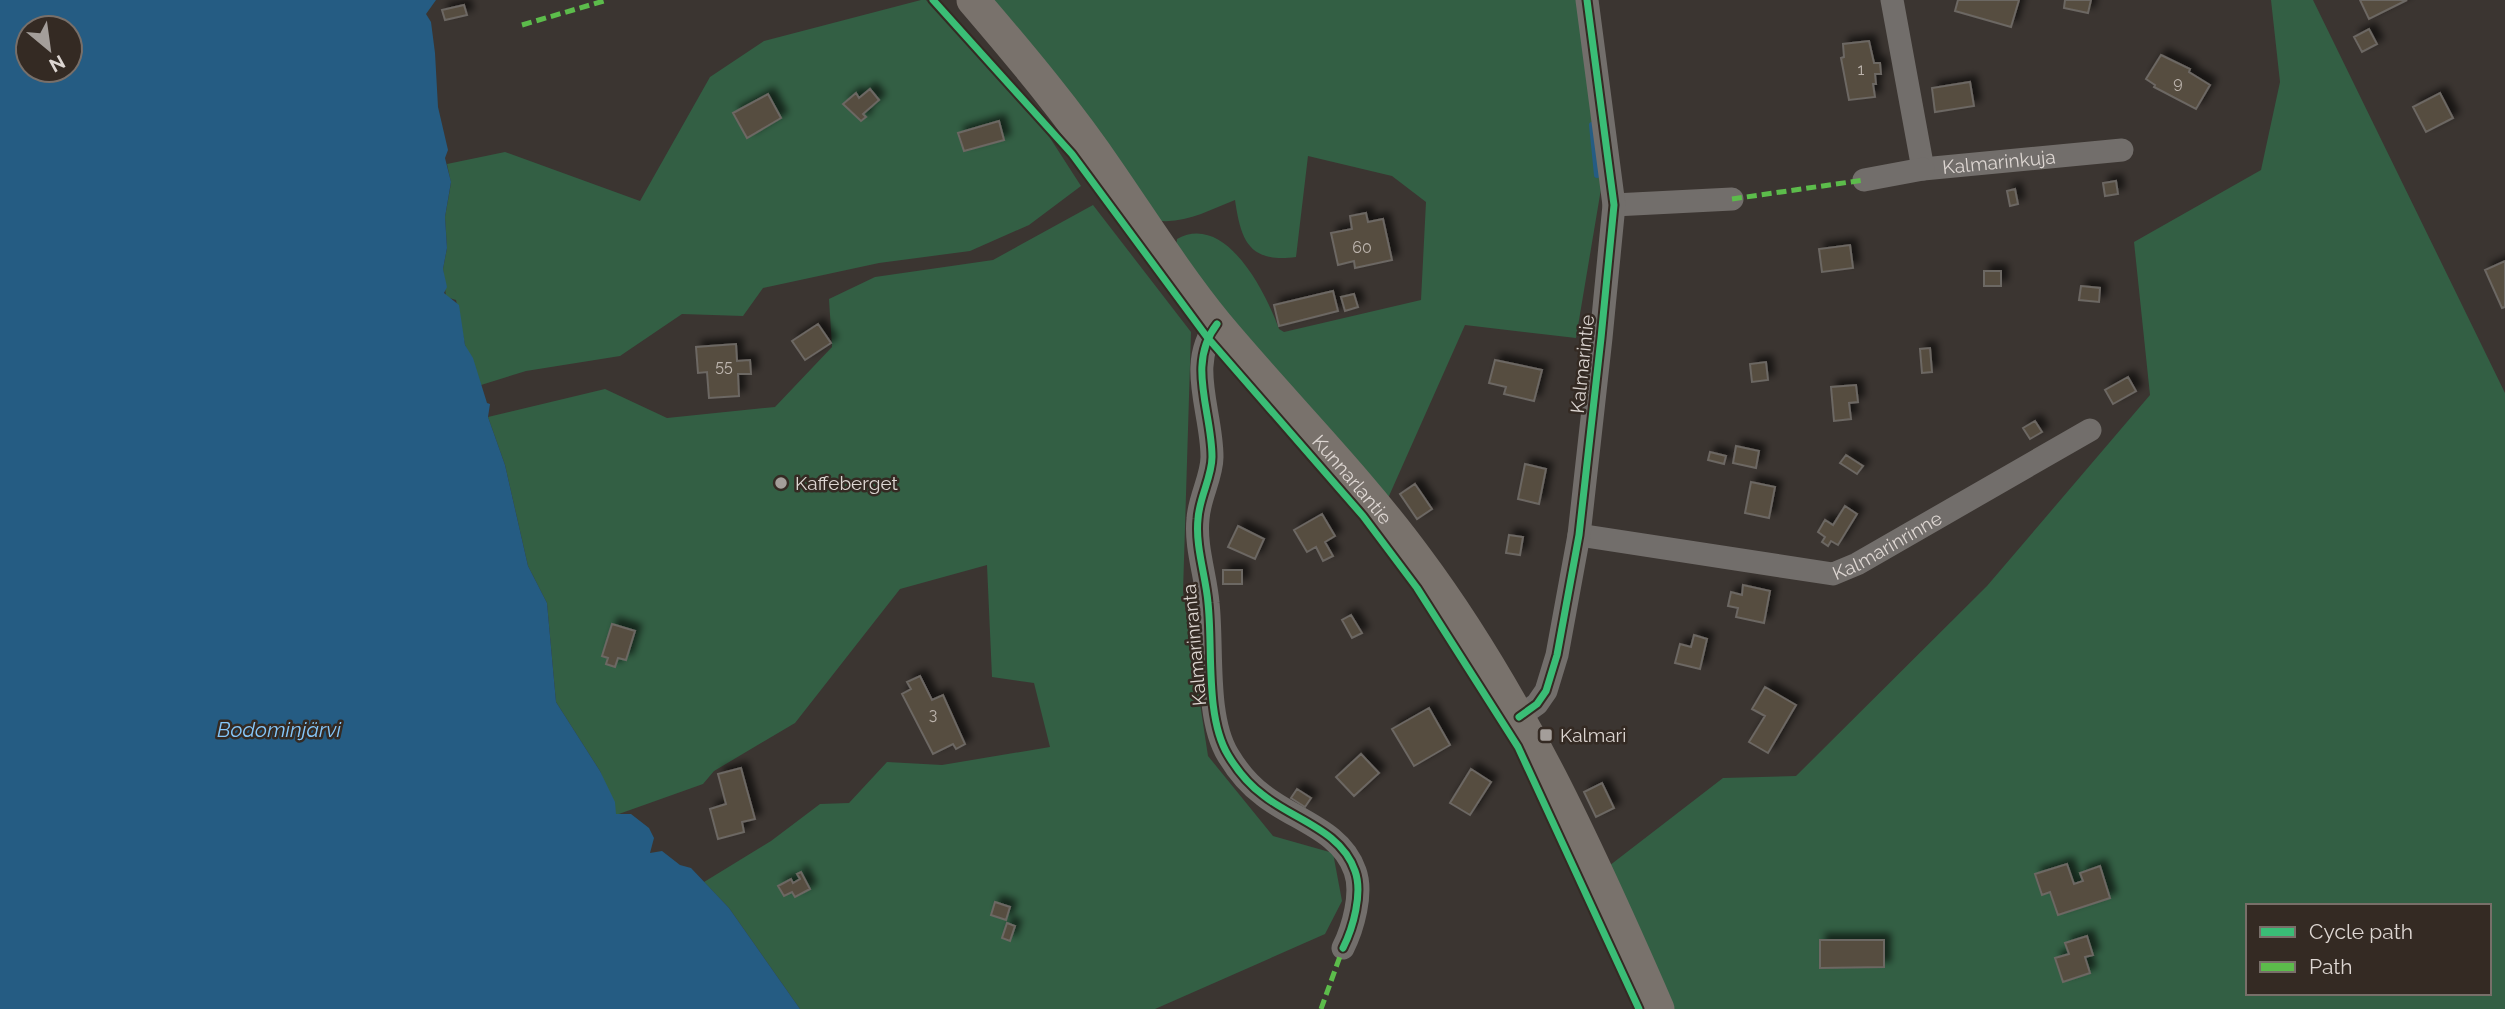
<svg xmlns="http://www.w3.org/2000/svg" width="2505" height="1009" font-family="Raleway,sans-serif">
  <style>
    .green { fill: #335f44; fill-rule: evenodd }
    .water { fill: #255c83; fill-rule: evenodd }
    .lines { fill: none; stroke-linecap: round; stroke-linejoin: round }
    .stream { stroke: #255c83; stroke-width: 6 }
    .building { fill: #574d3f; stroke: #6c6763; stroke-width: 2; filter: url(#shadow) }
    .minor { stroke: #726e6b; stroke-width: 23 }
    .secondary { stroke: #79726c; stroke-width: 33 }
    .quiet { stroke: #5cbc4b; stroke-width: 5; stroke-dasharray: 10 5; stroke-linecap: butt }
    .cycleway-casing { stroke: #342a23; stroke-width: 11 }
    .cycleway { stroke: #3abd76; stroke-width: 7 }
    .poi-dot { fill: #a49e9a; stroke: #342a23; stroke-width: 2.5 }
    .labels { text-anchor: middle; stroke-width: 5; stroke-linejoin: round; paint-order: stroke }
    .number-label { font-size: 16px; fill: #bcb4ad }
    .street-label { font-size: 19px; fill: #ddd6d2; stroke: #342a23 }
    .poi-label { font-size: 19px; fill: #ddd6d2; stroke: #342a23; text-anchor: start }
    .water-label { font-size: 21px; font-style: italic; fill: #85c6f9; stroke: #342a23 }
  </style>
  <defs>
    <filter id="shadow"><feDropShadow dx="6" dy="-6" stdDeviation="3.5" flood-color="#0009"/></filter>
  </defs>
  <rect width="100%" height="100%" fill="#3b3531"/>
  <path class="green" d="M921,0H926L1041,124L1081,186L1029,225L970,251L879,263L763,288L743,316L682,314L620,356L526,371L481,385L465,345L456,300L446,297L443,269L447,248L445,217L451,183L447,164L505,152L640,201L710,77L764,41Z
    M984,0H1580L1603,177L1576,338L1465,325L1385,505L1175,256L1177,239C1226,212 1266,293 1279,329L1284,332L1421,300L1426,202L1392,176L1308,156L1296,257C1249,263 1241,241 1235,200C1207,211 1180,227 1149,219Z
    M2271,0H2313L2505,393V1009H1667L1605,869L1723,778L1796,776L1987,586L2150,395L2134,242L2261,170L2280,82ZM2248,906H2489V993H2248Z
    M1093,205L1191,332L1183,592L1208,756L1273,836L1333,853L1342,901L1325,934L1155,1009H800L729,908L704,882L771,841L820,804L849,803L887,762L942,765L1050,747L1034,683L992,677L987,565L900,589L795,723L714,771L703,784L616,815L600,771L556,702L547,603L528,566L505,465L488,417L605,389L667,418L775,407L832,347L829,299L875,277L993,260Z"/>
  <path class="water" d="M0,0H436L426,14L431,22L435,53L438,107L448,150L445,158L451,182L445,217L447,248L443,269L447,287L444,293L459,305L465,345L473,358L487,403L490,404L488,417L505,465L528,566L547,603L556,702L600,771L615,802L616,814H631L649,828L654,838L650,853L662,851L680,865L691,868L729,908L800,1009H0ZM28,28H70V70H28Z"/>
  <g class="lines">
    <path class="stream" d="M1592,125L1597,175"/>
  </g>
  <path class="building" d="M1958,0H2019L2011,27L1955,11Z
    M2065,0H2091L2088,13L2064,8Z
    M2360,0H2407L2369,19Z
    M464,5L467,15L445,20L442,10Z
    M2369,29L2377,44L2362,52L2354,37Z
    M1869,41L1874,63H1880L1881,74H1875L1876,84H1873L1875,97L1849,100L1841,58L1844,57L1843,44Z
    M2161,55L2190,69L2189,72L2210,85L2196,109L2154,87L2155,85L2146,79Z
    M1970,82L1974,106L1935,112L1932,88Z
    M870,89L879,100L863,114L866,117L861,121L843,104L856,93L859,98Z
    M2440,93L2453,118L2426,132L2413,107Z
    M768,94L781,118L747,138L733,113Z
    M999,121L1004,140L964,151L958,133Z
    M2116,181L2118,194L2105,196L2103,183Z
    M2015,189L2018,204L2010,206L2007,191Z
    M1366,213L1368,222L1383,219L1392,260L1355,268L1354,261L1338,265L1331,233L1352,229L1350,216Z
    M1850,245L1853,268L1822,272L1819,249Z
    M2505,261V307L2502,308L2485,270Z
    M1984,271H2001V286H1984Z
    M2081,286L2100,288L2099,302L2079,300Z
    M1333,291L1338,311L1279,326L1274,305Z
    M1354,294L1358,307L1345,311L1341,297Z
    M818,324L831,343L805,360L792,341Z
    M736,344L737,361L750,360L751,374H738L739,396L709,398L707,372L698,373L696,347Z
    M1930,348L1932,372L1922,373L1920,349Z
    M1495,360L1542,370L1534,401L1504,394L1506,387L1489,383Z
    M1766,362L1768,380L1752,382L1750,364Z
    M2128,377L2136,391L2113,404L2105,390Z
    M1856,385L1858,402L1849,403L1851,419L1834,421L1831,387Z
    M2035,421L2042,432L2030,439L2023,428Z
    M1736,446L1759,451L1756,468L1733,463Z
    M1710,452L1726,456L1724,464L1708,460Z
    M1846,455L1863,466L1857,474L1840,463Z
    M1525,464L1546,469L1539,504L1518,499Z
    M1751,482L1775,487L1769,518L1745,513Z
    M1415,484L1432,509L1417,519L1400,494Z
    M1845,506L1857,514L1838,545L1831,541L1828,546L1822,542L1825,537L1818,532L1825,520L1833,525Z
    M1322,514L1335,536L1325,542L1333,556L1323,561L1316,547L1307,552L1294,530Z
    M1238,526L1264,539L1255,559L1228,547Z
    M1509,535L1523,537L1520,555L1506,553Z
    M1223,570H1242V584H1223Z
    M1743,585L1770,591L1764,623L1736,617L1738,608L1728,606L1731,592L1742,595Z
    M1351,615L1362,633L1352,638L1342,620Z
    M612,624L635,631L626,660L618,658L615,667L606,664L608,658L602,656Z
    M1694,635L1707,639L1700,669L1675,663L1680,644L1691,647Z
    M920,676L932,700L943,695L965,744L956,749L953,744L933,754L902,694L911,689L907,682Z
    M1765,687L1796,705L1768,753L1749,742L1765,716L1752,709Z
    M1429,708L1450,745L1414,766L1392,729Z
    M1361,754L1379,773L1354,796L1336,777Z
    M741,768L755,819L742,822L744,832L718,839L710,809L726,804L718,774Z
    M1471,769L1491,782L1470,815L1450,803Z
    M1602,783L1614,808L1596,817L1584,792Z
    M1297,789L1311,798L1305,807L1291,798Z
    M2067,864L2074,884L2083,881L2080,873L2100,866L2110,898L2058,915L2050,892L2042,895L2035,874Z
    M801,872L810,889L795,897L792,892L784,896L778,886L791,879L793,883L800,879L797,874Z
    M995,902L1010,907L1006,920L991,915Z
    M1007,923L1015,926L1010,941L1002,938Z
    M2087,936L2093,955L2085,957L2090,973L2063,982L2055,958L2069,954L2065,943Z
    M1820,940H1884V967L1820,968Z"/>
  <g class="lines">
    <g class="minor">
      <path id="s1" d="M1892,0L1923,169L2122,150"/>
      <path d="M1864,180L1923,169"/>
      <path d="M1614,205L1732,199"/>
      <path d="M1217,324C1186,364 1212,411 1212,457C1212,477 1199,498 1198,519C1195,546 1206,577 1208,603C1213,648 1205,717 1228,755C1237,770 1248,784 1263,795C1294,820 1341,830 1355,871C1363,893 1353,928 1343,948"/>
      <path id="s2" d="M1579,535L1833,574L1857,564L2090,430"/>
      <path d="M1519,717L1537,704L1546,691L1557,655L1579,535L1601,338L1614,205L1587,0"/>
    </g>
    <path class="secondary" id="s3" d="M973,0C1021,56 1069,113 1110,174C1145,225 1178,277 1217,325C1283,404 1356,476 1417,559C1519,696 1590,853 1658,1009"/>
    <path class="quiet" d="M522,25L607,0
      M1732,199L1864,180
      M1321,1009L1343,948"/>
    <g class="cycleway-casing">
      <path id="cycleway" d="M933,0L1072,154L1207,337L1363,516L1417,588L1518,747L1639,1009
        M1217,324C1186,364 1212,411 1212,457C1212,477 1199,498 1198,519C1195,546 1206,577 1208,603C1213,648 1205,717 1228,755C1237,770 1248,784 1263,795C1294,820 1341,830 1355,871C1363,893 1353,928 1343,948
        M1519,717L1537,704L1546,691L1557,655L1579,535L1601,338L1614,205L1587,0"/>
    </g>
    <use href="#cycleway" class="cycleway"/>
  </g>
  <g class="poi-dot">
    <circle cx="781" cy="483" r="7"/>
    <rect x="1539" y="728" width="14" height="14" rx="3.5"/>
  </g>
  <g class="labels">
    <g class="number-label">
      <text x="1861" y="75">1</text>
      <text x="2178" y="88">9</text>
      <text x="1362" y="253">60</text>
      <text x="724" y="372">55</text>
      <text x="933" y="720">3</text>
    </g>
    <g class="street-label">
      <text dy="7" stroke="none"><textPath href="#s1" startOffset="248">Kalmarinkuja</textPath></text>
      <text transform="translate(1582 364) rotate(-84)" y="7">Kalmarintie</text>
      <text dy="7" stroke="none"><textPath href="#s3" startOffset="612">Kunnarlantie</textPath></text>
      <text dy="7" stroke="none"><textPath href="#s2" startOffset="318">Kalmarinrinne</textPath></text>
      <text transform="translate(1194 645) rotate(-95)" y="7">Kalmarinranta</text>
    </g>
    <g class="poi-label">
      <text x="795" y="490">Kaffeberget</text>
      <text x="1560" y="742">Kalmari</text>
    </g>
    <g class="water-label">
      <text x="279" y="737">Bodominjärvi</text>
    </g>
  </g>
  <rect x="2246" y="904" width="245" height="91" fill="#342a23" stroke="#786f69" stroke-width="2"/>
  <rect x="2260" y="927" width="35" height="10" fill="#3abd76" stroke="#786f69" stroke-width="2"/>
  <text x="2309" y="939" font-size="21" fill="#ddd6d2">Cycle path</text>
  <rect x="2260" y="962" width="35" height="10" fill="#5cbc4b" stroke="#786f69" stroke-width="2"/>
  <text x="2309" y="974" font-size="21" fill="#ddd6d2">Path</text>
  <g transform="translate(49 49) rotate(151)"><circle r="33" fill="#342a23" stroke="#786f69" stroke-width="2"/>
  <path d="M0-5L12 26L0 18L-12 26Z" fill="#a49e9a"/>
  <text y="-10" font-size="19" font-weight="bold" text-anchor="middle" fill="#ddd6d2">N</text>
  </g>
</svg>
